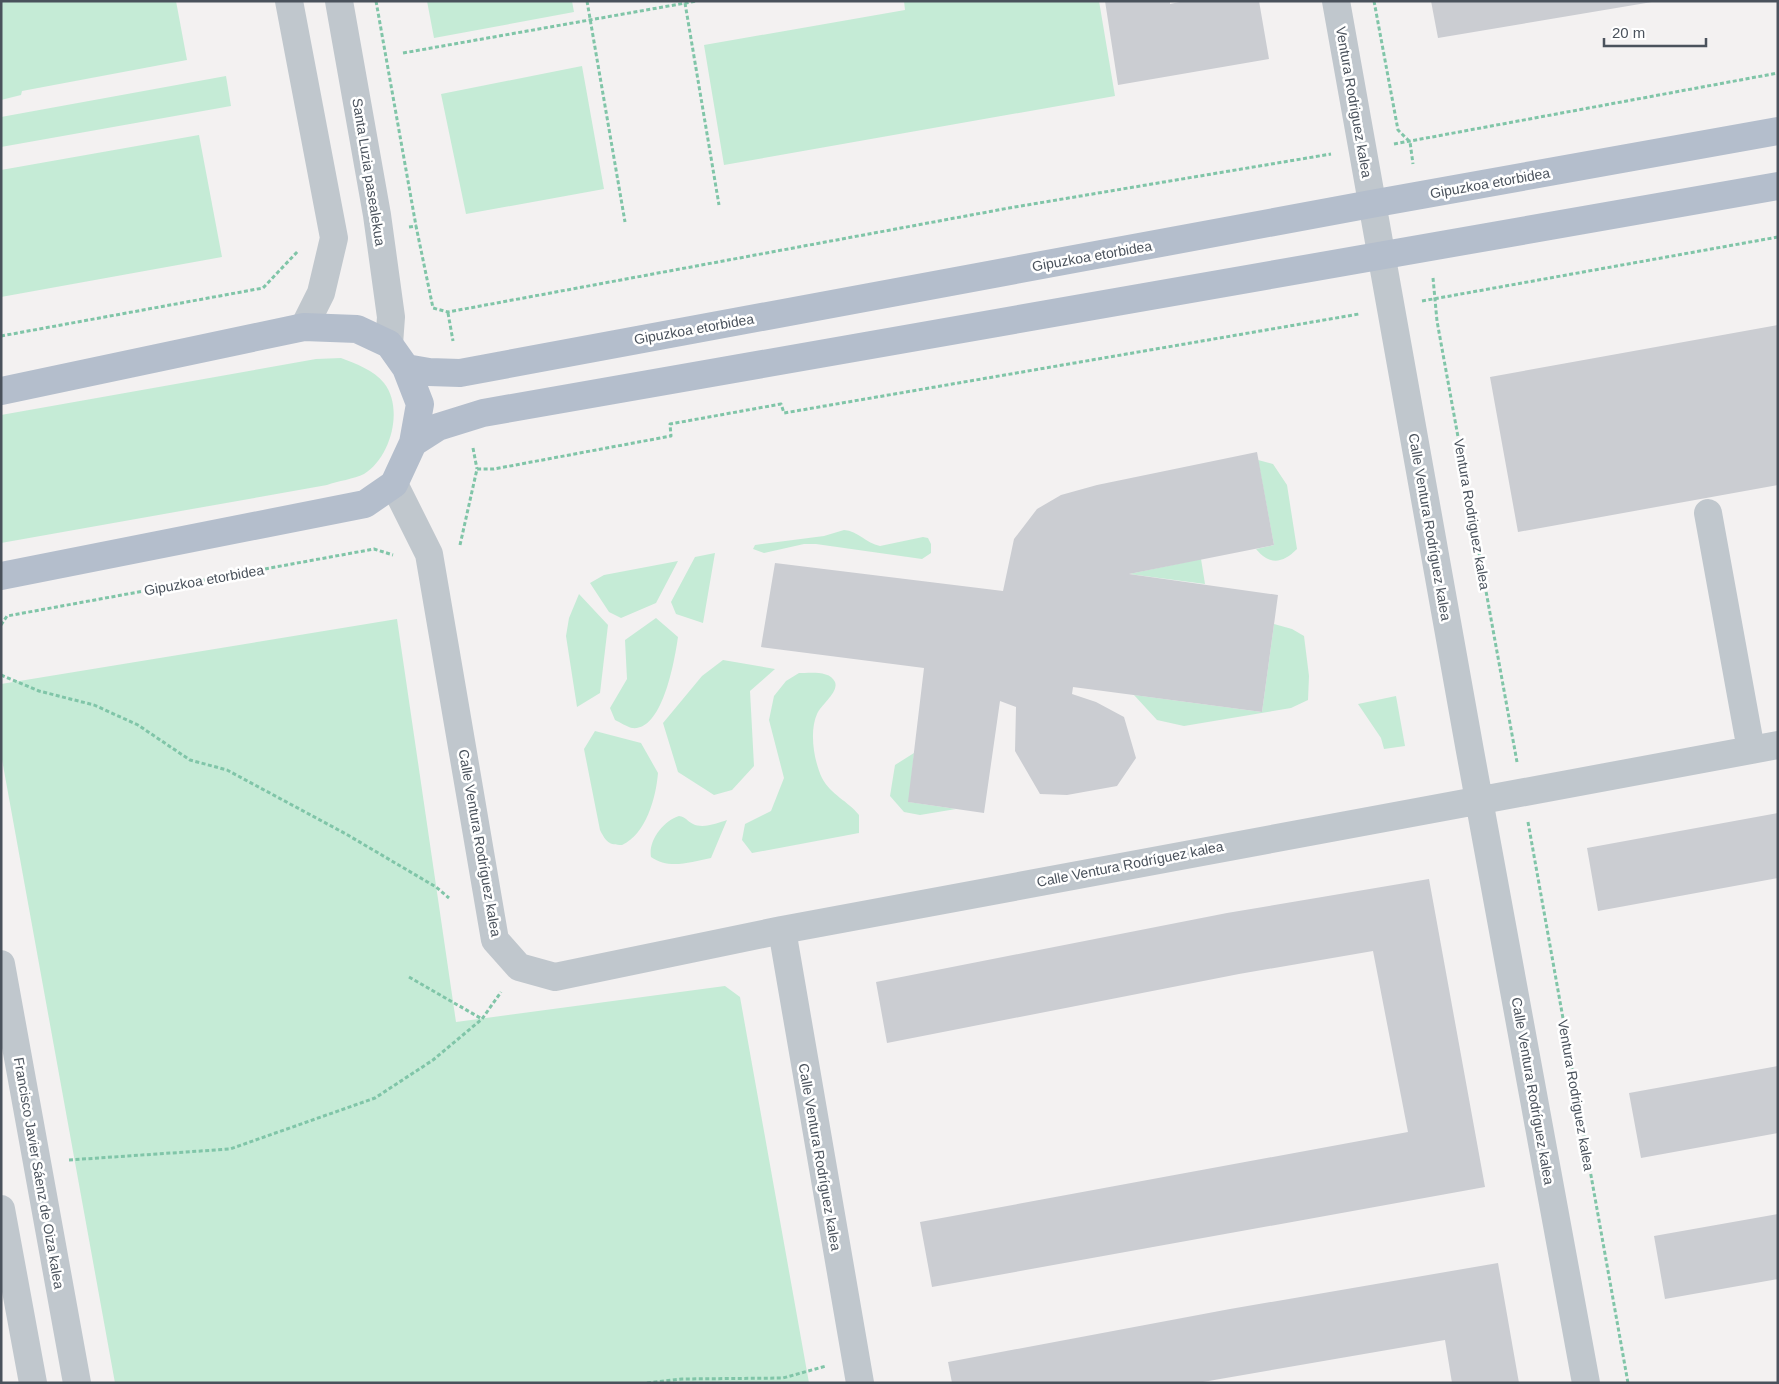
<svg xmlns="http://www.w3.org/2000/svg" width="1779" height="1384" font-family="Arial,sans-serif">
  <style>
    .green { fill: #c5ebd6 }
    .building { fill: #cbcdd2 }
    .lines { fill: none; stroke-linecap: round; stroke-linejoin: round }
    .path { stroke: #80c5a8; stroke-width: 3; stroke-dasharray: 4 2.5; stroke-linecap: butt }
    .minor { stroke: #c0c7cd; stroke-width: 28 }
    .major { stroke: #b4becc; stroke-width: 28 }
    .labels { text-anchor: middle; stroke-width: 5; stroke-linejoin: round; paint-order: stroke }
    .street-label { font-size: 14px; fill: #4a525c; stroke: #fff }
  </style>
  <rect width="100%" height="100%" fill="#f3f1f1"/>
  <path class="green" d="M1,1H176L187,60L22,91L21,95L1,100Z
    M427,1H572L574,12L434,38Z
    M904,1H1099L1115,96L724,165L704,45L905,10Z
    M582,66L604,189L466,214L441,94Z
    M226,76L231,106L1,147V117Z
    M199,135L222,257L1,297V170Z
    M341,358C356,364 374,370 384,383C404,408 391,458 364,474C354,479 338,481 327,485L1,543V415L316,359Z
    M1258,460L1273,464L1287,485L1297,549C1283,563 1270,566 1256,549L1274,545Z
    M844,530C858,531 866,543 880,546L923,537L928,538L931,544V553L922,559L816,544H804L764,553L753,549L755,545L824,536Z
    M715,553L703,623L676,614L671,602L695,557Z
    M1201,559L1205,584L1129,574Z
    M678,561L656,603L621,618L609,612L590,583L604,575Z
    M579,594L608,625L600,693L577,707L566,636L569,618Z
    M656,618L678,637C675,658 663,732 632,728C627,727 620,722 615,720L610,708L627,679L625,640Z
    M397,619L456,1022L725,986L740,997L809,1383H115L1,754V684Z
    M1274,624L1292,629L1304,636L1309,676L1308,700L1291,708L1184,726L1157,720L1134,695L1262,712Z
    M723,660L775,669L750,691L754,766L732,790L714,795L678,772L663,723L702,676Z
    M799,673C809,673 830,670 835,682C839,692 821,705 817,714C809,732 814,761 822,778C831,795 848,801 859,815V833L752,853L742,840L745,824L771,811L784,778L769,720L774,696L786,681Z
    M1396,696L1405,746L1384,749L1381,738L1358,704Z
    M595,731L641,743L658,773C656,798 646,834 622,845C609,845 606,842 600,830L584,749Z
    M914,753L909,802L956,809L920,815L904,812L890,796L895,765Z
    M679,816C686,817 687,821 693,824C703,829 718,823 727,820L711,858C690,862 669,870 651,857C648,841 663,821 679,816Z"/>
  <path class="building" d="M1105,1H1170V4L1184,1H1259L1269,59L1118,85Z
    M1431,1H1652V2L1438,38Z
    M1778,325V485L1518,532L1490,377Z
    M1257,452L1274,545L1129,574L1278,595L1262,712L1073,687L1072,694L1096,702L1124,717L1136,758L1117,786L1067,795L1040,794L1015,751L1016,707L1000,701L984,813L908,802L924,668L761,647L775,563L1003,591L1014,539L1037,509L1061,495L1097,485Z
    M1778,813V878L1598,911L1587,848Z
    M1429,879L1485,1187L932,1287L920,1222L1408,1132L1373,951L1239,974L887,1043L876,982L1227,913Z
    M1778,1066V1133L1641,1158L1629,1093Z
    M1778,1214V1279L1665,1299L1654,1236Z
    M1498,1263L1519,1383H1452L1445,1340L1197,1383H952L948,1362L1230,1309Z"/>
  <g class="lines">
    <path class="path" d="M376,1L416,226
      M587,1L625,222
      M1374,1L1398,130L1410,142L1413,164
      M685,3L719,205
      M403,53L697,1
      M1394,144L1778,73
      M409,227L416,226L433,308L448,312L1009,208L1331,154
      M1433,278L1437,321L1517,762
      M1422,301L1778,237
      M448,313L453,341
      M1,336L263,288L298,251
      M473,448L477,469
      M460,545L477,469H494L671,436L670,424L781,404L784,413L1359,314
      M1,625L7,616L374,549L393,555
      M1,675L39,691L94,705L138,725L190,760L227,770L346,834L436,887L449,898
      M1528,822L1628,1383
      M409,977L482,1019
      M69,1160L230,1149L375,1098L433,1060L482,1019L501,992
      M647,1383L682,1379L783,1378L826,1366"/>
    <path class="minor" d="M289,1L334,238L321,293L304,327
      M339,1L377,215L391,317L389,344
      M1336,1L1470,751L1586,1383
      M394,484L429,554L495,940L519,967L555,977L782,930L860,1383
      M1708,513L1751,750
      M782,930L1778,745
      M1,964L77,1383
      M1,1209L33,1383"/>
    <path class="major" d="M406,368L429,372L460,373L1371,204L1778,131
      M1,391L304,327L357,329L389,344L406,368L420,404L413,443L394,484L365,504L1,576
      M413,443L438,427L483,413L1778,186"/>
  </g>
  <g class="labels">
    <g class="street-label">
      <text transform="translate(1354 102) rotate(80)" y="5">Ventura Rodriguez kalea</text>
      <text transform="translate(369 172) rotate(81)" y="5">Santa Luzia pasealekua</text>
      <text transform="translate(1490 183) rotate(-10)" y="5">Gipuzkoa etorbidea</text>
      <text transform="translate(1092 256) rotate(-10)" y="5">Gipuzkoa etorbidea</text>
      <text transform="translate(694 329) rotate(-10)" y="5">Gipuzkoa etorbidea</text>
      <text transform="translate(1472 514) rotate(80)" y="5">Ventura Rodriguez kalea</text>
      <text transform="translate(1430 527) rotate(80)" y="5">Calle Ventura Rodríguez kalea</text>
      <text transform="translate(204 580) rotate(-10)" y="5">Gipuzkoa etorbidea</text>
      <text transform="translate(480 843) rotate(80)" y="5">Calle Ventura Rodríguez kalea</text>
      <text transform="translate(1130 864) rotate(-11)" y="5">Calle Ventura Rodríguez kalea</text>
      <text transform="translate(1533 1091) rotate(80)" y="5">Calle Ventura Rodríguez kalea</text>
      <text transform="translate(1576 1095) rotate(80)" y="5">Ventura Rodriguez kalea</text>
      <text transform="translate(820 1157) rotate(80)" y="5">Calle Ventura Rodríguez kalea</text>
      <text transform="translate(39 1173) rotate(80)" y="5">Francisco Javier Sáenz de Oiza kalea</text>
    </g>
  </g>
  <rect width="1779" height="1384" fill="none" stroke="#4a525c" stroke-width="5"/>
  <path d="M1604 38v8h102v-8" fill="none" stroke="#4a525c" stroke-width="2.5"/>
  <text x="1612" y="38" font-size="15" fill="#4a525c" stroke="#ffffff" stroke-width="4" paint-order="stroke">20 m</text>
</svg>
